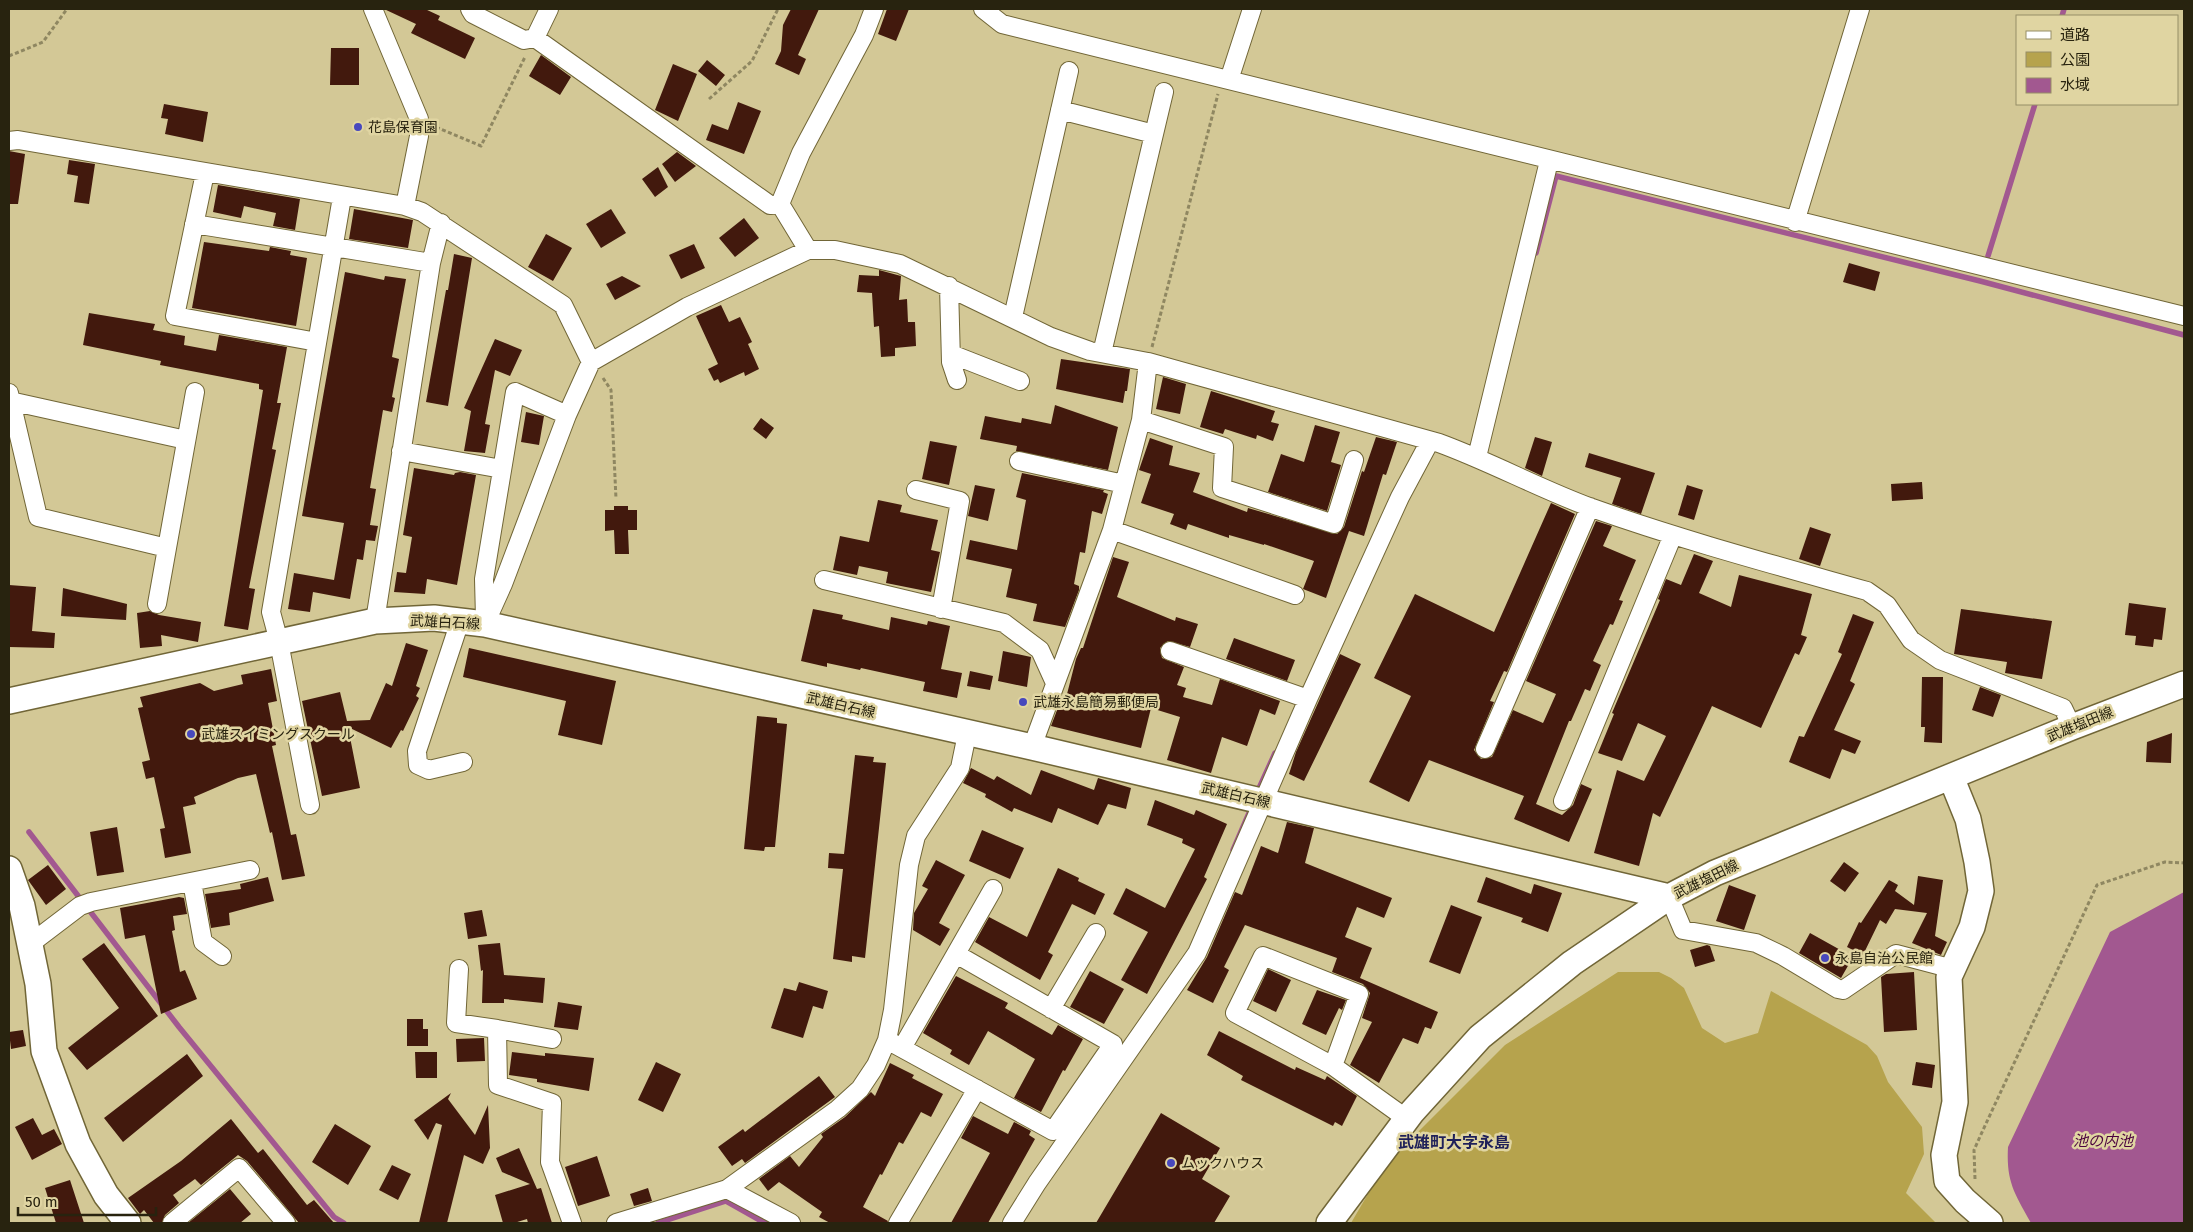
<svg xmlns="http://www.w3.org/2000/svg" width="2193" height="1232" font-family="'Fira Sans','Noto Sans JP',sans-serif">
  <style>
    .green { fill: #b6a34d }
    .water { fill: #a25890 }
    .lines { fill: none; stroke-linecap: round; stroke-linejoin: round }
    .stream { stroke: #a25890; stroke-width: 5.5 }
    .building { fill: #42190d }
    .street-casing { stroke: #716637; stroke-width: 20 }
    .secondary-casing { stroke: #716637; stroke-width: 28 }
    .path { stroke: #8f8761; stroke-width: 3; stroke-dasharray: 4 2.5; stroke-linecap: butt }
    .street { stroke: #fff; stroke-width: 18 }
    .secondary { stroke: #fff; stroke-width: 25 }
    .poi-dot { fill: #4748bd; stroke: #e0d5a2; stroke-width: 2 }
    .labels { text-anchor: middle; stroke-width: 5; stroke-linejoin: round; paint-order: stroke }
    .poi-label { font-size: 14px; fill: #28230f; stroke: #e0d5a2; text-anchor: start }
    .street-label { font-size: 14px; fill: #28230f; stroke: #e0d5a2 }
    .water-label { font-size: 15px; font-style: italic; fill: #4a023e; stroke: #e0d5a2 }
    .quarter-label { font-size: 16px; font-weight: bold; fill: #1f2059; stroke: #e0d5a2 }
  </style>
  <rect width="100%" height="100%" fill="#d3c896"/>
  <path class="green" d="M1618,972H1659L1671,978L1684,988L1702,1028L1725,1043L1758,1033L1771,991L1867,1045L1877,1056L1888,1082L1922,1127L1924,1154L1906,1193L1936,1223H1351L1385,1165L1505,1045Z"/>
  <path class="water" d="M2184,892V1223H2031C2015,1194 2006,1182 2008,1147L2110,932Z"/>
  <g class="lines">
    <path class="stream" d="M2062,16L2064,9
      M1536,253L1556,176L1980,281L2184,335
      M1988,256L2035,104
      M1256,795L1275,753
      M29,832L179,1027L334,1217L344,1223
      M1233,850L1252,806
      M658,1223L726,1201L765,1223"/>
  </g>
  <path class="building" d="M384,9H425L440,16L438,20L475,38L465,59L411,33L416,24Z
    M791,9H819L798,55L806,59L799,75L775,64L781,51L783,25Z
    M887,9H909L896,41L878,34Z
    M331,48H359V85H330Z
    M541,55L571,77L560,95L529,76Z
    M707,60L725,75L716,86L698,71Z
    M673,64L697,74L678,121L655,110Z
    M738,102L761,111L744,154L706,140L712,124L728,130Z
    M164,104L208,112L203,142L165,134L168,119L161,118Z
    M9,151L25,154L18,204H9Z
    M677,152L696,166L675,182L662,164Z
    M69,160L95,164L89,204L74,202L78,176L67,174Z
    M658,167L668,187L655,197L642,179Z
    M218,185L300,199L295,230L273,226L276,213L244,206L241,218L213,212Z
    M354,209L413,220L408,248L349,239Z
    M611,209L626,233L601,248L586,224Z
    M744,218L759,238L735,257L719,238Z
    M546,234L572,248L553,281L528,267Z
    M204,242L269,251L270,247L291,251L290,255L307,258L296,326L192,308Z
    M694,244L705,268L681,279L669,255Z
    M454,254L472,258L448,406L426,402L446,290H448Z
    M1849,263L1880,272L1875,291L1843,282Z
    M879,270L901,276L899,300L907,299L908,322H915L916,346L895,348V356L881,357L879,326L874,327L872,293L857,292L859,275L879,276Z
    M345,272L384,280L385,276L406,279L392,357L399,359L392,397L395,398L392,412L383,410L370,488L376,489L370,525L378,526L375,541L366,540L363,560L357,559L350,599L313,592L310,612L288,609L294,573L334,580L344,523L302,516Z
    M622,276L641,286L615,300L606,284Z
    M721,305L729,322L740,317L752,342L748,344L759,369L745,376L744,372L720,383L718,379L714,381L708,369L718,364L696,316Z
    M89,313L155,324L153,330L185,336L184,345L216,351L219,335L287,347L277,403H281L272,449L276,450L249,588L255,589L248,630L224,626L263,390L259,389V384L160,365L161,361L83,345Z
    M495,339L522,350L510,376L495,370L485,424L490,425L485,453L464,451L471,411L464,408Z
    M1061,359L1130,369L1127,391H1125L1123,403L1056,389Z
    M1163,377L1186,384L1180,414L1156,409Z
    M1211,391L1275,411L1271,422L1279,424L1273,441L1257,435L1256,439L1225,429L1223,434L1200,427Z
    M1055,405L1118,427L1108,470L1016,451L1017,446L980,439L985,416L1021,423L1022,418L1051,424Z
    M526,412L544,416L539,445L521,442Z
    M761,418L774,428L766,439L753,429Z
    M1315,425L1340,432L1331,462L1341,465L1327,511L1268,492L1281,454L1304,462Z
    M1376,437L1397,442L1386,475L1383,474L1364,536L1349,531L1326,598L1303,589L1314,561L1264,544V545L1229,535V538L1188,524L1186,530L1170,524L1174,514L1141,503L1151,474L1139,470L1150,438L1173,446L1169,465L1200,473L1193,492L1247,512L1248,508L1337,534L1344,527L1362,471L1364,472Z
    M1535,437L1552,442L1542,476L1525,468Z
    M930,441L957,446L949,485L922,479Z
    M1589,453L1655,473L1641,514L1612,504L1621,478L1585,467Z
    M414,468L454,475L455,473L460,472L476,475L457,585L427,579L425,594L394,592L397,572L406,573L412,537L403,535Z
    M1022,473L1104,490L1103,492L1108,494L1102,514L1092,511L1085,553L1080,552L1074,584L1079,586V590L1065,627L1033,621L1037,604L1006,597L1012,569L966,559L970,540L1017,550L1026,500L1016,497Z
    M1922,482L1923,499L1892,501L1891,484Z
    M975,485L995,489L988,521L968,516Z
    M1687,485L1703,490L1694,520L1678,515Z
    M878,500L902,505L900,512L938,520L931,550L940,552L931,592L886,583L888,572L859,566L857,575L833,570L840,536L869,542Z
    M1551,503L1575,514L1507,672L1504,671L1490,701L1494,702L1474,750L1481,759L1492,757L1513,710L1543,723L1544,721L1556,694L1526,681L1596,521L1612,526L1603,546L1636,560L1619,600L1623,601L1613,625L1610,624L1593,661L1601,665L1590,691L1585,689L1571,721H1569L1536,804L1562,815L1573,805L1581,784L1592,789L1569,842L1514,819L1524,796L1429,760L1409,802L1369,782L1411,696L1374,678L1415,594L1494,632Z
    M614,506H628V510H637V530H628L629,554H615L614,530L605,531V510H614Z
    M1810,527L1831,534L1820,566L1799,559Z
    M1694,554L1713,561L1699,593L1731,607L1739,575L1812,594L1801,635L1807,637L1799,655L1795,653L1761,728L1712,706L1660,817L1653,813L1639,866L1594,853L1617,770L1644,781L1666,736L1638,723L1622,761L1598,753L1614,714L1612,713L1660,600L1658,599L1666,579L1681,585Z
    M1113,557L1129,562L1117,597L1175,621L1176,617L1198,624L1190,647L1168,641L1160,648L1162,658L1184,667L1177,685L1186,688L1183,697L1212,705L1220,679L1280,701L1275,715L1260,709L1247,746L1222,737L1211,773L1167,760L1180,717L1151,708L1141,748L1051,726L1062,697L1066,698L1076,659L1081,648H1083Z
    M9,585L36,587L32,631L55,633L54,648L9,647Z
    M63,588L127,604L126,620L61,616Z
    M2129,603L2166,608L2162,640L2154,639L2153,647L2135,645L2136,636L2125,635Z
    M813,609L843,615L842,619L889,630L891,617L927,625L928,621L950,626L941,669L962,673L957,698L923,691L925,682L861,668L860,670L827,663V667L801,661Z
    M1961,609L2052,621L2042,679L2005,673L2007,662L1954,654Z
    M150,611L159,615L201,622L198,642L161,635L162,646L140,648L137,613Z
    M1853,614L1874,622L1850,681L1855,684L1834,730L1861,741L1855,754L1842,749L1830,779L1789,762L1799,736L1804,737L1842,654L1838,652Z
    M1234,638L1295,660L1287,681L1226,659Z
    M406,643L428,650L416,686L420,688L416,696L419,698L403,731L401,730L391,748L348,727L360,788L322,796L302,701L340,692L347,721L370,720L386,683L392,686Z
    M469,648L616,681L602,745L558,735L566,701L463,677Z
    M1003,651L1031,657L1027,687L998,681Z
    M1340,654L1361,664L1304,781L1289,774L1296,752Z
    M271,669L277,701L268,703L276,745L272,746L291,835L296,834L305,876L282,880L272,832L270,833L256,774L238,778L194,797L196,804L183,807L191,853L165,858L160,829L165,828L154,777L146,779L142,762L150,760L138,708L143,707L140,697L200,683L214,691L243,684L241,675Z
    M970,671L993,676L990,690L967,686Z
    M1922,677H1943L1942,743L1924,742L1925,727H1921Z
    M1980,687L2001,695L1993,717L1972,710Z
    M757,716L777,718V723L787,724L775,847H765L764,851L744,849Z
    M2172,733L2171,763L2146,762L2147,742Z
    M855,755L874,757L873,762L886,763L865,958L852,956V962L833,959L843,869L828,868L829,853L844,854Z
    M971,768L994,780L997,776L1031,795L1041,770L1094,790L1098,778L1131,788L1126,809L1108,804L1098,825L1058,808L1052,823L1014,808L1012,812L985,797L986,794L963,783Z
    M1155,800L1194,815L1196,810L1227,824L1204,877L1207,879L1147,994L1121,980L1148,932L1113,914L1126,888L1165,908L1195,849L1182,843L1183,839L1147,825Z
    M1287,822L1314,828L1305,863L1392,898L1384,918L1357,907L1345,937L1372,948L1360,978L1438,1012L1431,1029L1425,1027L1418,1044L1403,1038L1379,1083L1350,1065L1372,1022L1362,1018L1370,993L1363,984L1332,972L1337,958L1245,925L1224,967L1229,970L1213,1003L1187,990L1207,957L1235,892L1242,895L1261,846L1278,853Z
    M117,827L124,872L97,876L90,832Z
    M982,830L1024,848L1010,879L969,861Z
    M936,860L965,875L939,923L950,929L940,946L913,930L914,913L928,889L922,886Z
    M1844,862L1859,873L1845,892L1830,881Z
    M48,865L66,889L46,905L28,880Z
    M1058,868L1079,878L1078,881L1105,894L1095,915L1072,904L1048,952L1053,955L1040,980L975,942L989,917L1027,937Z
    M1918,876L1943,880L1935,936L1947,942L1941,955L1912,943L1927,913L1895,909L1886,924L1880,920L1863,955L1847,947L1859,922L1861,923L1889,880L1898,885L1895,891L1914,905Z
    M268,877L274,901L229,913L230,925L211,928L205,894L241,889L240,884Z
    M1486,877L1531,894L1534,884L1562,893L1548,932L1521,922L1523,918L1477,902Z
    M1729,885L1756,895L1744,930L1716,921Z
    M179,897L184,898L187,914L173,916L175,930L172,931L180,972L185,970L197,999L161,1014L145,935L125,939L120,908Z
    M1451,905L1482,917L1460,974L1429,962Z
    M482,910L487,936L468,939L464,913Z
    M1810,933L1853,957L1841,978L1799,953Z
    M104,943L158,1016L87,1070L68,1048L119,1008L82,959Z
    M500,943L504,975L545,978L543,1003L504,999V1003H482L483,970L481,971L478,945Z
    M1707,945L1710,946L1715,961L1695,967L1690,950Z
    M1268,969L1291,980L1276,1012L1253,1001Z
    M1090,971L1124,989L1104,1024L1070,1007Z
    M1914,972L1917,1030L1884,1032L1881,977L1886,974Z
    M956,976L1008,1003L1005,1008L1052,1035L1058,1025L1083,1039L1065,1071L1063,1070L1041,1112L1014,1098L1035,1059L988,1031L969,1065L950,1054L952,1050L923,1033Z
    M799,982L828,991L823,1009L813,1006L803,1038L771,1028L784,988L796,991Z
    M1317,990L1346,1000L1342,1010L1339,1008L1326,1035L1302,1024Z
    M558,1002L582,1006L578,1030L554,1027Z
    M407,1019H423V1029H428V1046H407Z
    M23,1030L26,1046L11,1049L9,1032Z
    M1219,1031L1295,1070L1296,1067L1325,1080L1327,1076L1357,1096L1342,1126L1335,1122L1333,1126L1241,1080L1243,1076L1207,1055Z
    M484,1038L485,1061L457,1062L456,1039Z
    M415,1052H437V1078H416Z
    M512,1052L545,1056V1053L594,1058L589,1091L537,1082V1079L509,1075Z
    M187,1054L203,1076L123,1142L104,1118Z
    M656,1062L681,1074L663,1112L638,1100Z
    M1916,1062L1935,1065L1932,1088L1912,1085Z
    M890,1063L914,1075L912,1078L943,1094L931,1117L921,1112L903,1144L899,1142L882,1175L880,1174L863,1207L888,1221L887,1223H830L819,1217L822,1212L779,1182L768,1191L759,1179L790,1156L799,1167L823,1137L821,1134L845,1117L871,1092L875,1096Z
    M819,1076L835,1097L745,1163L742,1159L732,1166L718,1147L743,1129L745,1132Z
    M451,1093L448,1099L475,1135L488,1105L490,1148L483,1164L464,1155L447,1223H419L442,1125L436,1123L428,1140L414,1120Z
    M1161,1113L1220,1148L1202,1179L1230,1196L1214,1223H1096Z
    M973,1116L1008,1134L1014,1122L1031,1131L1029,1135L1035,1139L988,1223H951L990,1153L961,1138Z
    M33,1118L42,1135L54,1129L62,1144L32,1160L15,1127Z
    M231,1119L258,1153L263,1149L307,1205L314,1200L334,1223H299L247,1161L238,1155L201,1185L195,1179L173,1195L179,1203L165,1215L162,1223H154L144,1210L140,1214L128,1198L181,1161Z
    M335,1124L371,1146L348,1185L312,1162Z
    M519,1148L537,1189L541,1188L552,1223H528L527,1219L514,1223H503L495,1195L530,1184L502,1172L496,1158Z
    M597,1156L610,1196L578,1206L565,1167Z
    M392,1165L411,1174L398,1200L379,1190Z
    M70,1180L84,1223H56L45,1188Z
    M648,1188L652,1201L634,1206L630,1194Z
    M230,1189L251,1214L240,1223H188Z"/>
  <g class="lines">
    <g class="street-casing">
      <path id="street" d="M373,9L419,119V136L405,206
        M470,9L473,14L524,40L535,38L770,205L780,204
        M983,9L1002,24L2184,316
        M535,38L549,9
        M1229,80L1252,9
        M1060,110L1154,134
        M9,141L18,140L405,206L422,212L563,305L591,362
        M205,173L175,316L317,342
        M1795,222L1860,9
        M194,224L431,263
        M808,250L780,204L801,153L864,35L874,9
        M949,286L951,362L957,380
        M1013,317L1069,71
        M1102,353L1164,92
        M951,354L1020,381
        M9,393L38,517L167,548L157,604
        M10,401L186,440
        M1141,420L1224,447L1222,488L1334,524L1354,460
        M401,451L502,469
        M1477,457L1549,161
        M1019,461L1124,484
        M916,490L960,501L941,609
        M1112,530L1295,595
        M167,548L195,392
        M824,580L1004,623L1040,650L1055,683
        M485,618L484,579L515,392L567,415
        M375,621L431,263L441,223
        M460,621L417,751L418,765L429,770L463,762
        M485,624L503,584L567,415L591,362L687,307L808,250H835L900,264L1051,337L1090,351L1148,362L1439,443C1491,462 1540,489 1592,508C1682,540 1775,565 1867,591L1887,605L1911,640L1940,660L2063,708L2072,727
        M1170,651L1308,699
        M1032,747L1112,530L1141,420L1148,362
        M1485,749L1590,507
        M1563,801L1673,535
        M310,805L279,642L271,612L342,197
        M192,882L203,942L222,956
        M1669,897L1683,930L1756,943L1783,956L1838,989L1843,990L1896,954L1953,969
        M30,944L80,906L91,902L250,870
        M459,969L456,1023L497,1029L498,1085L552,1103L550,1162L572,1223
        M1051,1009L1096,933
        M497,1029L552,1039
        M887,1040L1053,1131L1113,1044L956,954
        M902,1048L993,889
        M1333,1066L1359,994L1263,956L1235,1013L1333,1066L1407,1119
        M727,1189L791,1223
        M172,1223L239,1168L286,1223
        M616,1223L727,1189L838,1109L860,1089L876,1065L887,1040L893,1010L909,865L916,836L960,768L967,734
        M898,1223L977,1089
        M1012,1223L1037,1183L1197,953L1308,699L1400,497L1430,441"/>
    </g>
    <g class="secondary-casing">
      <path id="secondary" d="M9,701L375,621L434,618L485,624L1032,747L1669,897
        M1951,777L1968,819L1977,862L1981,891L1972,927L1949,977L1955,1102L1944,1155L1947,1181L1965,1201L1990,1223
        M9,869L22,906L38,984L44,1051L78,1144L106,1195L128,1223
        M1329,1223L1412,1112L1480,1037L1572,963L1669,897L1715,873L2072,727L2184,684"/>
    </g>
    <path class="path" d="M9,56L43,42L67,9
      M709,99L752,61L778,9
      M436,127L481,146L525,57
      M1152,347L1218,94
      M603,378L611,390L616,499
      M1975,1179L1974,1150L1983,1130L2097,885L2165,862L2184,863"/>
    <use href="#street" class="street"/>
    <use href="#secondary" class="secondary"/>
  </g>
  <g class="poi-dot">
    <circle cx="358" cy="127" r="5"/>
    <circle cx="1023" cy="702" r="5"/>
    <circle cx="191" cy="734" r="5"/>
    <circle cx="1825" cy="958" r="5"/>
    <circle cx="1171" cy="1163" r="5"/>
  </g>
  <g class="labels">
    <g class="poi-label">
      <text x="368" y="132">花島保育園</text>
      <text x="1033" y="707">武雄永島簡易郵便局</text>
      <text x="201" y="739">武雄スイミングスクール</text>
      <text x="1835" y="963">永島自治公民館</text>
      <text x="1181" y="1168">ムックハウス</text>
    </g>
    <g class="street-label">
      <text transform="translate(445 622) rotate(3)" y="5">武雄白石線</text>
      <text transform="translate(841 705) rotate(13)" y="5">武雄白石線</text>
      <text transform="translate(2080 724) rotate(-22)" y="5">武雄塩田線</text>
      <text transform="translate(1236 795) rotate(13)" y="5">武雄白石線</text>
      <text transform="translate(1706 879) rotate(-26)" y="5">武雄塩田線</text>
    </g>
    <g class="water-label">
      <text x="2103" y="1146">池の内池</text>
    </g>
    <g class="quarter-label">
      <text x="1454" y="1148">武雄町大字永島</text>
    </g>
  </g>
  <rect width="2193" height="1232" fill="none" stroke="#28230f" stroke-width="20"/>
  <rect x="2016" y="15" width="162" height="90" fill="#e0d5a2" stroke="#968e67"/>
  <rect x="2026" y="31" width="25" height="8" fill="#ffffff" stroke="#968e67"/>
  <text x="2060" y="40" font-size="15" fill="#28230f">道路</text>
  <rect x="2026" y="52" width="25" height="15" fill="#b6a34d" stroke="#968e67"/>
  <text x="2060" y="65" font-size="15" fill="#28230f">公園</text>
  <rect x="2026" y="78" width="25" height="15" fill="#a25890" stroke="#968e67"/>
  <text x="2060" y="90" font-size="15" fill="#28230f">水域</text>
  <path d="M18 1207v8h138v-8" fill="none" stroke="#28230f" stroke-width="2.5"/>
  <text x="25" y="1207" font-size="15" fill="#28230f" stroke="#e0d5a2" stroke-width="4" paint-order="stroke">50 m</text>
</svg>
